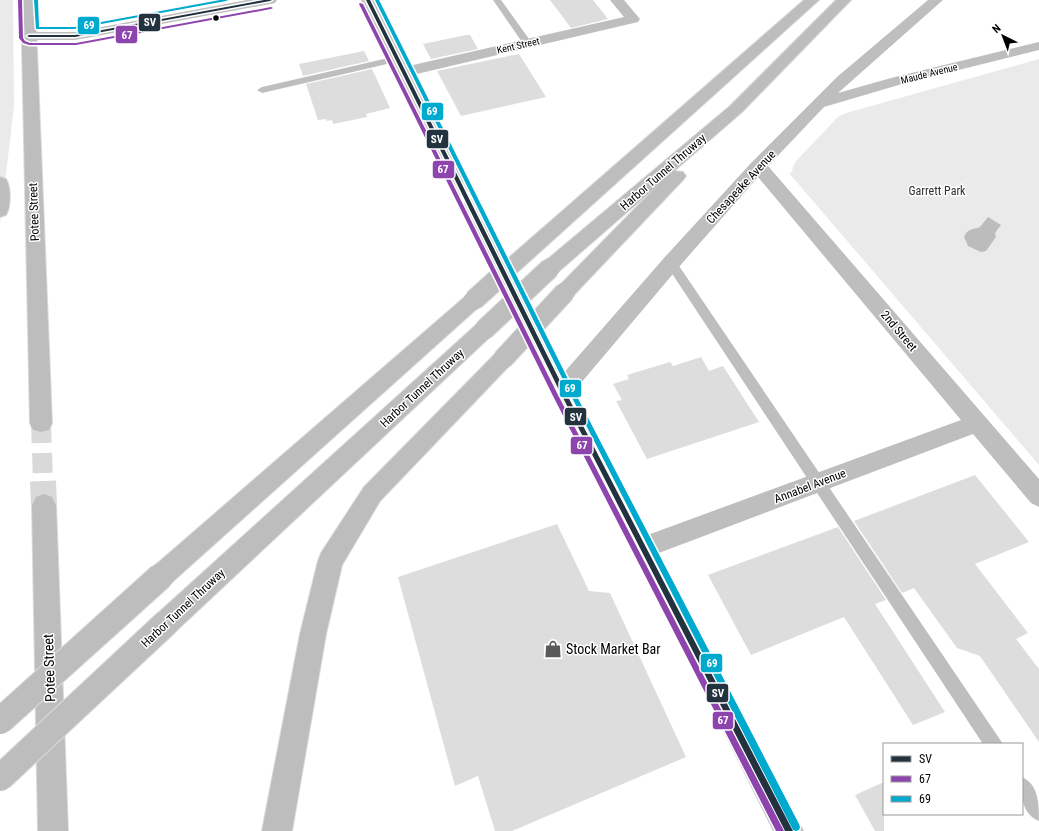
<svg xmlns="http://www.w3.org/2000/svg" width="1039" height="831" font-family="'Roboto Condensed',sans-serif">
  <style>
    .green { fill: #eaeaea }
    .water { fill: #bcbcbc }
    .building { fill: #ddd }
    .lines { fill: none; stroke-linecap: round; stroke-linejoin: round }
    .secondary-tunnel-far1 { stroke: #d9d9d9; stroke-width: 16; stroke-dasharray: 16 8; stroke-linecap: butt }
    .secondary-tunnel { stroke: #d9d9d9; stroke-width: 20; stroke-dasharray: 20 10; stroke-linecap: butt }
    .primary-tunnel-far1 { stroke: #d9d9d9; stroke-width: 20; stroke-dasharray: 20 10; stroke-linecap: butt }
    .primary-tunnel { stroke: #d9d9d9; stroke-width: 26; stroke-dasharray: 26 13; stroke-linecap: butt }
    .primary-casing { stroke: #dbdbdb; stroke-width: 2 }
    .motorway-casing { stroke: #dbdbdb; stroke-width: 2 }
    .service { fill: #bebebe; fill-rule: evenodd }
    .minor { fill: #bebebe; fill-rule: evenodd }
    .secondary { fill: #c2c2c2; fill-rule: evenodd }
    .primary { fill: #bdbdbd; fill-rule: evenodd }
    .motorway { fill: #bdbdbd; fill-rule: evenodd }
    .motorway-bridge-far1-casing { stroke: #dbdbdb; stroke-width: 22; stroke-linecap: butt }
    .motorway-bridge-casing { stroke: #dbdbdb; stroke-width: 28; stroke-linecap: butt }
    .motorway-bridge-far1 { stroke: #bdbdbd; stroke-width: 20 }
    .motorway-bridge { stroke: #bdbdbd; stroke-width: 26 }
    .bus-1-casing { stroke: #fff; stroke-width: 3 }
    .bus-2-casing { stroke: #fff; stroke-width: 3 }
    .bus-3-casing { stroke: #fff; stroke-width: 3 }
    .bus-1 { fill: #22323f; fill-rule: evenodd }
    .bus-2 { fill: #8e44ad; fill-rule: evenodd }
    .bus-3 { fill: #00a9ce; fill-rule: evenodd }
    .bus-dot { fill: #000; stroke: #fff; stroke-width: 1.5 }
    .labels { text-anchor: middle; stroke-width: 3; stroke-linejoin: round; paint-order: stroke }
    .far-street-label { font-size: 10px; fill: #000; stroke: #fff }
    .street-label { font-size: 12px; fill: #000; stroke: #fff }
    .park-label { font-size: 12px; fill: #303030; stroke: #fff }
    .near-poi-label { font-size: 14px; fill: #000; stroke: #fff; text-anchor: start }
    .near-street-label { font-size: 14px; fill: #000; stroke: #fff }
    .line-badge { stroke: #fff; stroke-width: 1.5 }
    .badge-label { font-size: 11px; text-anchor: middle; font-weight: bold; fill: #fff }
  </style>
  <rect width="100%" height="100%" fill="#fff"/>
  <path class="green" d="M0,0H13L14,106L0,224Z
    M1039,59V465L789,173L792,172L793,166L797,160L838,117L846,113Z"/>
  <path class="water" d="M988,217L1001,225L995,233L996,237L986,251L981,252L968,246L964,237C968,228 972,230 980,227Z"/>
  <path class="building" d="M550,0H593L608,19L571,28Z
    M466,35H470L478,49L431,59L423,44Z
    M364,51L369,61L303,76L299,64Z
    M519,54L546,97L461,116L437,71Z
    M372,69L390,108L366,114L367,117L333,124L332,120L327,121L326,119L318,120L306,84Z
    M701,357L709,371L723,366L759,422L647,459L616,401L622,400L613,384L629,379L627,375L670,362L673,366Z
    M975,475L1029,542L975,564L1028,633L1016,639L1039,669V742L980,656L957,648L914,588L902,593L854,521Z
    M557,524L589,591L610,593L686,757L512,831H495L478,776L455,786L398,577Z
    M838,527L886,600L875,604L945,712L913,725L844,617L751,655L708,575Z
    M884,782V831H875L855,795Z"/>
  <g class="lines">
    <path class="secondary-tunnel-far1" d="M457,179L473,211"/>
    <path class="secondary-tunnel" d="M472,210L480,226"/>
    <path class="primary-tunnel-far1" d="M41,423L43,482"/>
    <path class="primary-tunnel" d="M43,481L44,505"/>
    <g class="primary-casing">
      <path id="primary" d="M21,0H35L52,423L49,430L41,432L33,430L30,423Z
        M0,177L6,179C11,187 11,207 6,215L0,217Z
        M44,494L52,497L56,505L68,831H38L32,505L36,497Z"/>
    </g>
    <g class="motorway-casing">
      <path id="motorway" d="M804,0H819L511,278L504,280L497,278L494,273L497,268Z
        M836,0H851L742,112L674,171L683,172L686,176L683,180L572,297L565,299L558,297L555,292L558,287L657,186L557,273L550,275L543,273L540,268L543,263L730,106Z
        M474,293L481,295L484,300L481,305L170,584L161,588L152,584L148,576L152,568L467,295Z
        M484,322L491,324L494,330L491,336L175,632L166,636L157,632L153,623L157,614L477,324Z
        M503,351L510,353L513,359L510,365L380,501L342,565L326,634L292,831H262L300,634L318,561L321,553L364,487L496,353Z"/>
    </g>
    <path class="service" d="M493,0H501L532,43L530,45H524Z
      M397,56L402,59L400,61L262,93L257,90L262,87Z
      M671,259L675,260L1003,744H983L667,266L665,263L667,260Z
      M1022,777C1039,785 1039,804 1039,821C1020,813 1022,794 1022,777Z"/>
    <path class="minor" d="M247,0H277L275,3L270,4L75,40H29L24,39L22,36L24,33L29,32H75Z
      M610,0H624L640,19L638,22L404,77L399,75L396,72L399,69L404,67L624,17Z
      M928,0H943L838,93L891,78L1039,42V50L902,84L824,107L768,166L1039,479V507L1031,503L973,434L643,559L634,556L631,548L634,540L961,420L758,177L678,268L570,396L562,399L554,396L551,390L554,384L664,258L752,162L837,77Z"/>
    <path class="secondary" d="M361,0H375L466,179L463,183L457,185L451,183L448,179Z
      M480,220L486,221L489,226L804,831H773L471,226L474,221Z"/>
    <use href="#primary" class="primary"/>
    <use href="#motorway" class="motorway"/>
    <g class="motorway-bridge-far1-casing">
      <path id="motorway-bridge-far1" d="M474,300L504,273
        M484,330L550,268
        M503,359L565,292"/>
    </g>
    <g class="motorway-bridge-casing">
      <path id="motorway-bridge" d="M0,721L161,576
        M0,778L166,623"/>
    </g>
    <use href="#motorway-bridge-far1" class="motorway-bridge-far1"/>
    <use href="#motorway-bridge" class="motorway-bridge"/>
    <g class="bus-1-casing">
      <path id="bus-1" d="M264,0H272L270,1L75,37H29L27,36L29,35H75Z
        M366,0H370L564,389L793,831H785L559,390Z"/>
    </g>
    <g class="bus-2-casing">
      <path id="bus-2" d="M18,0H22L23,38L25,41L30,43H76L271,7L273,8L271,9L76,45H29L23,43L19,38Z
        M360,3L363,4L557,393L784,831H776L553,396L359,4Z"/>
    </g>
    <g class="bus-3-casing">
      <path id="bus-3" d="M34,0H38L39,27H74L220,0H228L226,1L74,29H36Z
        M375,0H379L571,385L799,824L800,827L799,830L796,831L793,830L566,386Z"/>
    </g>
    <use href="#bus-1" class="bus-1"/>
    <use href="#bus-2" class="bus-2"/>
    <use href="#bus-3" class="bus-3"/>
  </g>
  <defs>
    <g id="shop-bare" transform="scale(1.38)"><path d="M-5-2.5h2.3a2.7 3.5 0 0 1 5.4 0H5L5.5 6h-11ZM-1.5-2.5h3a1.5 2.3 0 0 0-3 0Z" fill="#595959" stroke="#fff" stroke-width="2.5" paint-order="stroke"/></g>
  </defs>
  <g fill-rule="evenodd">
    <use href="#shop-bare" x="553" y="649"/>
  </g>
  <circle class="bus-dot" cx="216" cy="18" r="3.5"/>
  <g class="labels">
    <g class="far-street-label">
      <text transform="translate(518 45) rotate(-13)" y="4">Kent Street</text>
      <text transform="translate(929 73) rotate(-14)" y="4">Maude Avenue</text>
    </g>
    <g class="street-label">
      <text transform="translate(663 172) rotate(-41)" y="4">Harbor Tunnel Thruway</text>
      <text transform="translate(741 187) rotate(-47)" y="4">Chesapeake Avenue</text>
      <text transform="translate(34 212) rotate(-92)" y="4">Potee Street</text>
      <text transform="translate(899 331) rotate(50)" y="4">2nd Street</text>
      <text transform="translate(422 388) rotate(-43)" y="4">Harbor Tunnel Thruway</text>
      <text transform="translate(810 486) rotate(-21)" y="4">Annabel Avenue</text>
      <text transform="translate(183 608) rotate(-43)" y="4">Harbor Tunnel Thruway</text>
    </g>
    <g class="park-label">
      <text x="937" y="195">Garrett Park</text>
    </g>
    <g class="near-poi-label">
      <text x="566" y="654">Stock Market Bar</text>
    </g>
    <g class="near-street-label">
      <text transform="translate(49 668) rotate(-92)" y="5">Potee Street</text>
    </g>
  </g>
  <g class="line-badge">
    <rect x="138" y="13" width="23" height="19" rx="4" fill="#22323f"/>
    <rect x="77" y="16" width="23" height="19" rx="4" fill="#00a9ce"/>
    <rect x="115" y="25" width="23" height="19" rx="4" fill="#8e44ad"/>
    <rect x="421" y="102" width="23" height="19" rx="4" fill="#00a9ce"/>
    <rect x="426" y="129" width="23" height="20" rx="4" fill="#22323f"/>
    <rect x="432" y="160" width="23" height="19" rx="4" fill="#8e44ad"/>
    <rect x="559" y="379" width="23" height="19" rx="4" fill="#00a9ce"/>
    <rect x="564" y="407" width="23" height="19" rx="4" fill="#22323f"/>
    <rect x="570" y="436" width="23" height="19" rx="4" fill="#8e44ad"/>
    <rect x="700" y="653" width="23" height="20" rx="4" fill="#00a9ce"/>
    <rect x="706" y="683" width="23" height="20" rx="4" fill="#22323f"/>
    <rect x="712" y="711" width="22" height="19" rx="4" fill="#8e44ad"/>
  </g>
  <g class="badge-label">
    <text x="150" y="26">SV</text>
    <text x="89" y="29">69</text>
    <text x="127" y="39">67</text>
    <text x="432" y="115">69</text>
    <text x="437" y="143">SV</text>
    <text x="443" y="173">67</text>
    <text x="570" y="392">69</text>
    <text x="576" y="421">SV</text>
    <text x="582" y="449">67</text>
    <text x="712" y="667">69</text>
    <text x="718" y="697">SV</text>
    <text x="723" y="724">67</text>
  </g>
  <rect x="883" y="743" width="140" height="72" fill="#ffffff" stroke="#999999"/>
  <rect x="891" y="756" width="20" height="6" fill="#22323f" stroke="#999999"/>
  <text x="919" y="763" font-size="12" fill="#000000">SV</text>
  <rect x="891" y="776" width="20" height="6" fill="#8e44ad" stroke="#999999"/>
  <text x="919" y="783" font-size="12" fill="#000000">67</text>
  <rect x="891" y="796" width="20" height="6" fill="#00a9ce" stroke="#999999"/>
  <text x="919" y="803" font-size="12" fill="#000000">69</text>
  <g transform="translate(1003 36) rotate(318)" stroke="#ffffff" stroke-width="3" paint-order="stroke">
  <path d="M0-3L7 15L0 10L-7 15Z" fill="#000000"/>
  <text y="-6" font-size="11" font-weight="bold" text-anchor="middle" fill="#000000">N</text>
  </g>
</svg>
